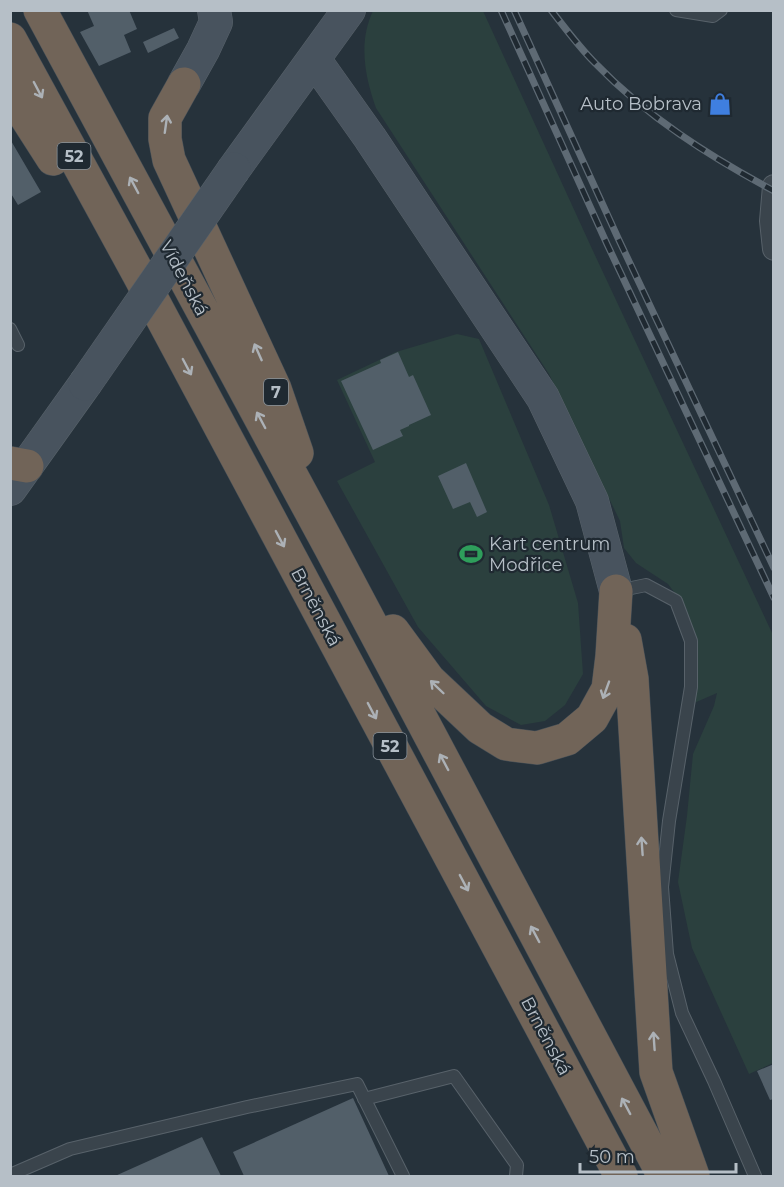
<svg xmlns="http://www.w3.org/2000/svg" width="784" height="1187" font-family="Montserrat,sans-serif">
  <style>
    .green { fill: #2b403e }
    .building { fill: #525f69 }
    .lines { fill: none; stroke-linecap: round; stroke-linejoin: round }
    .lane-casing { stroke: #58626a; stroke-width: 14 }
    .street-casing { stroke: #58626a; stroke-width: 24 }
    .secondary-casing { stroke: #58626a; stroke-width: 34 }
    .highway-casing { stroke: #454f57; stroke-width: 34 }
    .lane { stroke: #3a444c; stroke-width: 12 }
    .street { stroke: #3a444c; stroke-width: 22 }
    .secondary { stroke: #48535e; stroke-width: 33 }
    .highway { stroke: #716458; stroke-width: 33 }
    .rail-casing { stroke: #5e6a74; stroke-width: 7 }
    .rail { stroke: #1f2931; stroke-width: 4.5; stroke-dasharray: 14; stroke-linecap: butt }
    .secondary-bridge-casing { stroke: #58626a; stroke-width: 34; stroke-linecap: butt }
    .secondary-bridge { stroke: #48535e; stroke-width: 33 }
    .oneway { stroke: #acb1b6 }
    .labels { text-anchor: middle; stroke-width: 4.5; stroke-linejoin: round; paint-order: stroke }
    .shield { fill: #1f2931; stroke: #89929a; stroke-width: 1.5 }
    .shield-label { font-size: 16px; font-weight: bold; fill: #b6bfc7 }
    .poi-label { font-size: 18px; fill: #b6bfc7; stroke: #1f2931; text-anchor: end }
    .street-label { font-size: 18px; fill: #b6bfc7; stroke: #1f2931 }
  </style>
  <rect width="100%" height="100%" fill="#26323b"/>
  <path class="green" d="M373,11H483L593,251L773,635V1063L749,1074L692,948L678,882L687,816L693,754L714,706L717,693L694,703L681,601L668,584L636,563L624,548L620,521L549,374L376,108C365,77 358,42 373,11Z
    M457,334L479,339L549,505L578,603L583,674L565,705L545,721L521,725L486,706L418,627L337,481L375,462L337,380L396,352Z"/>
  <path class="building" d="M87,10H129L137,29L124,35L131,52L99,66L80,32L94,26Z
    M174,28L179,38L148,53L143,42Z
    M10,139L41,192L18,205L10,192Z
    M398,352L409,377L413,375L431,415L409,425V426L400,430L403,436L373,450L341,381L381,363L380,360Z
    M466,463L487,512L477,517L470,502L453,509L438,476Z
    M774,1064V1099L770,1100L757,1071Z
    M353,1098L389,1176H244L233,1152Z
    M202,1137L221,1176H115Z"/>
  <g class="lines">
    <g class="lane-casing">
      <path id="lane" d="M676,10L713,16L721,10
        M10,329L18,345
        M617,591L646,585L676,601L691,641V687L669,821L662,887L667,954L682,1013L714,1081L755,1176
        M364,1099L454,1076L517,1165L516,1176
        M10,1175L70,1149L247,1107L357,1084L403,1176"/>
    </g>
    <g class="street-casing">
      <path id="street" d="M774,186L771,221L774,249"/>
    </g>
    <g class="secondary-casing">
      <path id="secondary" d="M314,59L370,138L543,398L592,501L616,591
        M184,84L203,50L216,22L214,10
        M234,169L349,10
        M10,489L85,384"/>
    </g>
    <g class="highway-casing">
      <path id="highway" d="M40,10L329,545L664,1176
        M10,39L138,273L621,1176
        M184,84L165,118V139L169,160L275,389L297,453
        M10,92L53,159
        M10,463L27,466
        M393,631L429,680L480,728L506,744L537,748L567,739L592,718L608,689L612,656L616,591
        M625,640L632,679L656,1072L693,1176"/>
    </g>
    <use href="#lane" class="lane"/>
    <use href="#street" class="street"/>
    <use href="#secondary" class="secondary"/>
    <use href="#highway" class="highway"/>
    <g class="rail-casing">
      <path id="rail" d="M501,10L607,244L774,598
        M514,10L618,238L774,568
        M551,10C565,28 579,47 595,63C647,117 709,156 774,191"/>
    </g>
    <use href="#rail" class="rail"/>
    <g class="secondary-bridge-casing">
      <path id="secondary-bridge" d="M85,384L234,169"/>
    </g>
    <use href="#secondary-bridge" class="secondary-bridge"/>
  </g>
  <defs><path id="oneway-shaft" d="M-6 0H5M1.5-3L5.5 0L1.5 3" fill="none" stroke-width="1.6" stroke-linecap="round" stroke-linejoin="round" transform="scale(1.5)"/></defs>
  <g class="oneway">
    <use href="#oneway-shaft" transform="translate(38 90) rotate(62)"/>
    <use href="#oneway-shaft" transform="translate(166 124) rotate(-82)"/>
    <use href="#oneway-shaft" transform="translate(134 185) rotate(-118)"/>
    <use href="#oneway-shaft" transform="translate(258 352) rotate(-114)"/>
    <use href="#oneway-shaft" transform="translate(187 367) rotate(62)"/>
    <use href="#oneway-shaft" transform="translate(261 420) rotate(-118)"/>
    <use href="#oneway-shaft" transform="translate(280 539) rotate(62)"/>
    <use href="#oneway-shaft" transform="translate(437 687) rotate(-136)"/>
    <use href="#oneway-shaft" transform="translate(606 690) rotate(110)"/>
    <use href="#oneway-shaft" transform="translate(372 711) rotate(62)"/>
    <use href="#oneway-shaft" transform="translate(444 762) rotate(-118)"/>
    <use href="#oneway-shaft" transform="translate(642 846) rotate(-94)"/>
    <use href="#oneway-shaft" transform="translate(464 883) rotate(62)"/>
    <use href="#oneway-shaft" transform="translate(535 934) rotate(-118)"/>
    <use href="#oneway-shaft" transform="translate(654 1041) rotate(-94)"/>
    <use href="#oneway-shaft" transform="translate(626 1106) rotate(-118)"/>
  </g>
  <defs>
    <g id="shop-bare" transform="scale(1.8)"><path d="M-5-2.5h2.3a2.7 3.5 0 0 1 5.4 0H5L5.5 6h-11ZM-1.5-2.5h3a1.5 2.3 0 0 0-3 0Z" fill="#3f7fe0" stroke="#1f2931" stroke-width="2.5" paint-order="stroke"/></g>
    <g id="stadium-bare" transform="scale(1.8)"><path d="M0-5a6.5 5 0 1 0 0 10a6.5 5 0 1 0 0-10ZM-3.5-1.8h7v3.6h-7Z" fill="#2e9e5b" stroke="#1f2931" stroke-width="2.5" paint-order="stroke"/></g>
  </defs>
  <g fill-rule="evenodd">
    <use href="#shop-bare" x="720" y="104"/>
    <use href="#stadium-bare" x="471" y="554"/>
  </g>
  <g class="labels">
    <g class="shield">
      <rect x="57.5" y="143" width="33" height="26" rx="4.5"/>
      <rect x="264" y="379" width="24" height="26" rx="4.5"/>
      <rect x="373.5" y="733" width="33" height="26" rx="4.5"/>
    </g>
    <g class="shield-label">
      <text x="74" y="162">52</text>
      <text x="276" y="398">7</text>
      <text x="390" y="752">52</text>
    </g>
    <g class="poi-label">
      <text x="702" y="110">Auto Bobrava</text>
      <text x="489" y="550" text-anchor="start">Kart centrum<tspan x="489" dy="21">Modřice</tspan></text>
    </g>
    <g class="street-label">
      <text transform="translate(184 278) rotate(62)" y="6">Vídeňská</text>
      <text transform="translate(316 607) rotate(62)" y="6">Brněnská</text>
      <text transform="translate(546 1036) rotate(62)" y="6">Brněnská</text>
    </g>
  </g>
  <rect width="784" height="1187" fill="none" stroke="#b6bfc7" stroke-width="24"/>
  <path d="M580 1163v9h156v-9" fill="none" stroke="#b6bfc7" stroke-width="3"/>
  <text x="589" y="1163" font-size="18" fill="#b6bfc7" stroke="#1f2931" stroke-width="4.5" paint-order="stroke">50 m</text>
</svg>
